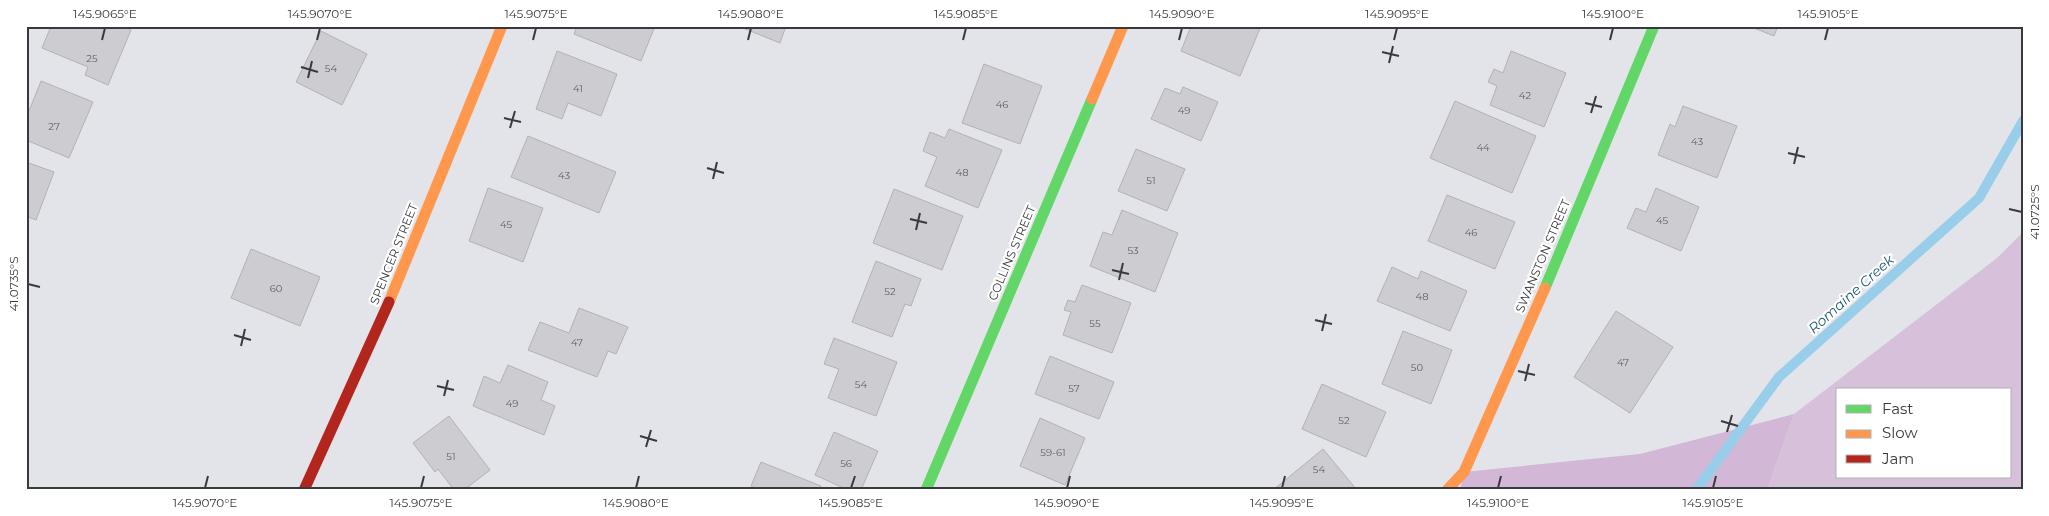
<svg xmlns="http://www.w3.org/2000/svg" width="2049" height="516" font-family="Montserrat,sans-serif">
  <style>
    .green { fill: #d7c1da; fill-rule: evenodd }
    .forest { fill: #d3b7d6 }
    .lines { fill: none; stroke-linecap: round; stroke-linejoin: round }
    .stream { stroke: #99ceea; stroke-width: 10 }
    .building { fill: #cdcdd1; stroke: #b2b1b6 }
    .fast { stroke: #63d668; stroke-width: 11 }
    .slow { stroke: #ff974d; stroke-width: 11 }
    .jam { stroke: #b3261e; stroke-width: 11 }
    .ticks { fill: none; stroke: #393a3e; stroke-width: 2 }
    .labels { text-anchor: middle; stroke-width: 4.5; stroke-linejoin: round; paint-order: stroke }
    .number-label { font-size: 10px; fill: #606165 }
    .street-label { font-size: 12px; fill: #393a3e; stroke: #fff }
    .water-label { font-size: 14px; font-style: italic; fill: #1e5873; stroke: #fff }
    .neatline { fill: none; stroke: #393a3e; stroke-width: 2 }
    .ticks-label { font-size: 12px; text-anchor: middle; fill: #393a3e }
  </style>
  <rect width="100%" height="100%" fill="#e3e4ea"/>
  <path class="green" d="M2023,232V490H1767L1794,414L1997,258ZM1838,390H2010V477H1838Z"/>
  <path class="forest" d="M1794,414L1767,490H1460L1464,472L1640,454Z"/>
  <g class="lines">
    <path class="stream" d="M1696,490L1779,377L1979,198L2023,121"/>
  </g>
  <path class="building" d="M51,26H100L104,28L105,26H122L131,30L108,85L85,75L88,67L42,48Z
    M577,26H655L641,61L574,34Z
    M738,26H786L780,43Z
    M1191,26H1261L1240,76L1181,51Z
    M1749,26H1778L1774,36Z
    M321,31L367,54L342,105L296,82Z
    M557,51L617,74L601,116L568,103L562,119L536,109Z
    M1511,51L1566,73L1544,127L1490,105L1497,86L1488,82L1494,69L1503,73Z
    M984,64L1042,86L1020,144L962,123Z
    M41,81L93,102L69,158L26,140V110L29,111Z
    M1183,87L1218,102L1201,141L1151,119L1165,88L1180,94Z
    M1455,101L1536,136L1512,193L1430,158Z
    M1683,106L1737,126L1717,178L1658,155L1670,124L1675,127Z
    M949,129L1002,150L978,208L925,186L937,157L923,151L930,132L945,138Z
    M528,136L616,172L599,213L511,177Z
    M1136,149L1185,169L1167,211L1118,191Z
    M26,162L54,172L36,220L26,216Z
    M488,188L543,208L523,262L469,241Z
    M1656,188L1699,207L1681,251L1627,228L1636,208L1646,212Z
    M894,189L963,216L942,270L873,243Z
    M1447,195L1515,222L1495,269L1428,241Z
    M1122,210L1178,233L1155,292L1090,266L1103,232L1112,235Z
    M251,249L320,277L300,326L231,298Z
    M876,261L921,279L911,306L905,304L892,337L852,322Z
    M1392,267L1418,279L1421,271L1467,291L1450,331L1377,301Z
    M1082,285L1131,303L1112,353L1063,335L1071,312L1064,310L1068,300L1075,302Z
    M579,308L628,327L616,354L608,351L597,377L528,350L540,322L569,333Z
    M1616,311L1673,347L1630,413L1574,377Z
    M1403,331L1452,350L1431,404L1382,384Z
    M834,338L897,362L876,416L828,398L839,369L824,364Z
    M1050,356L1114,382L1099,419L1035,394Z
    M508,365L548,382L541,400L555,406L544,435L473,406L484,376L500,383Z
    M1322,384L1386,412L1366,457L1302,429Z
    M449,416L490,470L464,490H454L438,469L435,472L413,443Z
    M1040,418L1085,438L1065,485L1020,466Z
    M834,432L878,451L861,490H848L815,475Z
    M1323,449L1357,490H1273Z
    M761,462L821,486L820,490H759L751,486Z"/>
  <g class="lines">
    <path class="fast" d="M1545,288L1654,26
      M926,490L1092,99"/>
    <path class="slow" d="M1092,99L1123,26
      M389,302L502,26
      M1447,490L1464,472L1545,288"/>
    <path class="jam" d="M304,490L389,302"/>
  </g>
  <path class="ticks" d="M102,40L105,28M317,40L320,28M533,40L536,28M748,40L751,28M963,40L966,28M1179,40L1182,28M1394,40L1397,28M1610,40L1613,28M1825,40L1828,28M1382,52L1399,56M1389,63L1393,46M301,67L318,72M308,78L312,61M1585,103L1602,107M1591,113L1596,96M504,118L521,122M510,128L515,111M1788,153L1805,157M1794,164L1798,147M707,168L724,173M713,179L717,162M2009,209L2022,212M910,219L927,223M916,230L920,213M1112,270L1129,274M1119,280L1123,263M28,284L40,287M1315,320L1332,324M1322,331L1326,314M234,335L251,340M241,346L245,329M1518,371L1535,375M1525,381L1529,364M437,386L454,390M444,396L448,380M1721,421L1738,426M1727,432L1732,415M640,436L657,441M646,447L651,430M205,488L208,476M421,488L424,476M636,488L639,476M851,488L855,476M1067,488L1070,476M1282,488L1285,476M1498,488L1501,476M1713,488L1716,476"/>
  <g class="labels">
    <g class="number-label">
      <text x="92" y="62">25</text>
      <text x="331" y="72">54</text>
      <text x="578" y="92">41</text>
      <text x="1525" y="99">42</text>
      <text x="1002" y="108">46</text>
      <text x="1184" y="114">49</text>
      <text x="54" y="130">27</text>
      <text x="1697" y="145">43</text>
      <text x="1483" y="151">44</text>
      <text x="962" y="176">48</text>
      <text x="564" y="179">43</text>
      <text x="1151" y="184">51</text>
      <text x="1662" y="224">45</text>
      <text x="506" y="228">45</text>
      <text x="1471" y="236">46</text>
      <text x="1133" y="254">53</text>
      <text x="276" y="292">60</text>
      <text x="890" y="295">52</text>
      <text x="1422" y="300">48</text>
      <text x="1095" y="327">55</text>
      <text x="577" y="346">47</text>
      <text x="1623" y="366">47</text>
      <text x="1417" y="371">50</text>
      <text x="861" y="388">54</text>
      <text x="1074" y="392">57</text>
      <text x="512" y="407">49</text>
      <text x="1344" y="424">52</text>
      <text x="1053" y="456">59-61</text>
      <text x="451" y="460">51</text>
      <text x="846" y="467">56</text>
      <text x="1319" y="473">54</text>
    </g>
    <g class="street-label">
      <text transform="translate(1012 253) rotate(-67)" y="4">COLLINS STREET</text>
      <text transform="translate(394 254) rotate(-68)" y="4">SPENCER STREET</text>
      <text transform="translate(1543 256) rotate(-67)" y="4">SWANSTON STREET</text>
    </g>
    <g class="water-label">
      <text transform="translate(1851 294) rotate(-42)" y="5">Romaine Creek</text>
    </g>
  </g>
  <rect width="2049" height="516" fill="none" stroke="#ffffff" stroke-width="55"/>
  <rect x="1836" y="388" width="175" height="90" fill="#ffffff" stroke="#b0b0b2"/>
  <rect x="1846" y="405" width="25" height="8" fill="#63d668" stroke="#b0b0b2"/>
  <text x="1882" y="414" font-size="15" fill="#393a3e">Fast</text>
  <rect x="1846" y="430" width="25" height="8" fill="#ff974d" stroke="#b0b0b2"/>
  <text x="1882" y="438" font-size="15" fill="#393a3e">Slow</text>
  <rect x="1846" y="455" width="25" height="8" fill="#b3261e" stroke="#b0b0b2"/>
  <text x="1882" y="464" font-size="15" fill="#393a3e">Jam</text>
  <rect x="28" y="28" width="1994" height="460" class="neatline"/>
  <g class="ticks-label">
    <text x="105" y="18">145.9065°E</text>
    <text x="320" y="18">145.9070°E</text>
    <text x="536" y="18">145.9075°E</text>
    <text x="751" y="18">145.9080°E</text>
    <text x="966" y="18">145.9085°E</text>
    <text x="1182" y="18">145.9090°E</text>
    <text x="1397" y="18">145.9095°E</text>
    <text x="1613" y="18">145.9100°E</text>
    <text x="1828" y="18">145.9105°E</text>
    <text transform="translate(2035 212) rotate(-90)" y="4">41.0725°S</text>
    <text transform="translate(14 284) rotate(-90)" y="4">41.0735°S</text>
    <text x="205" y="507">145.9070°E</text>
    <text x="421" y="507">145.9075°E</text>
    <text x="636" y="507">145.9080°E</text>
    <text x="851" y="507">145.9085°E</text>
    <text x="1067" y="507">145.9090°E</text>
    <text x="1282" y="507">145.9095°E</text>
    <text x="1498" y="507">145.9100°E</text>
    <text x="1713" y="507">145.9105°E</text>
  </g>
</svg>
